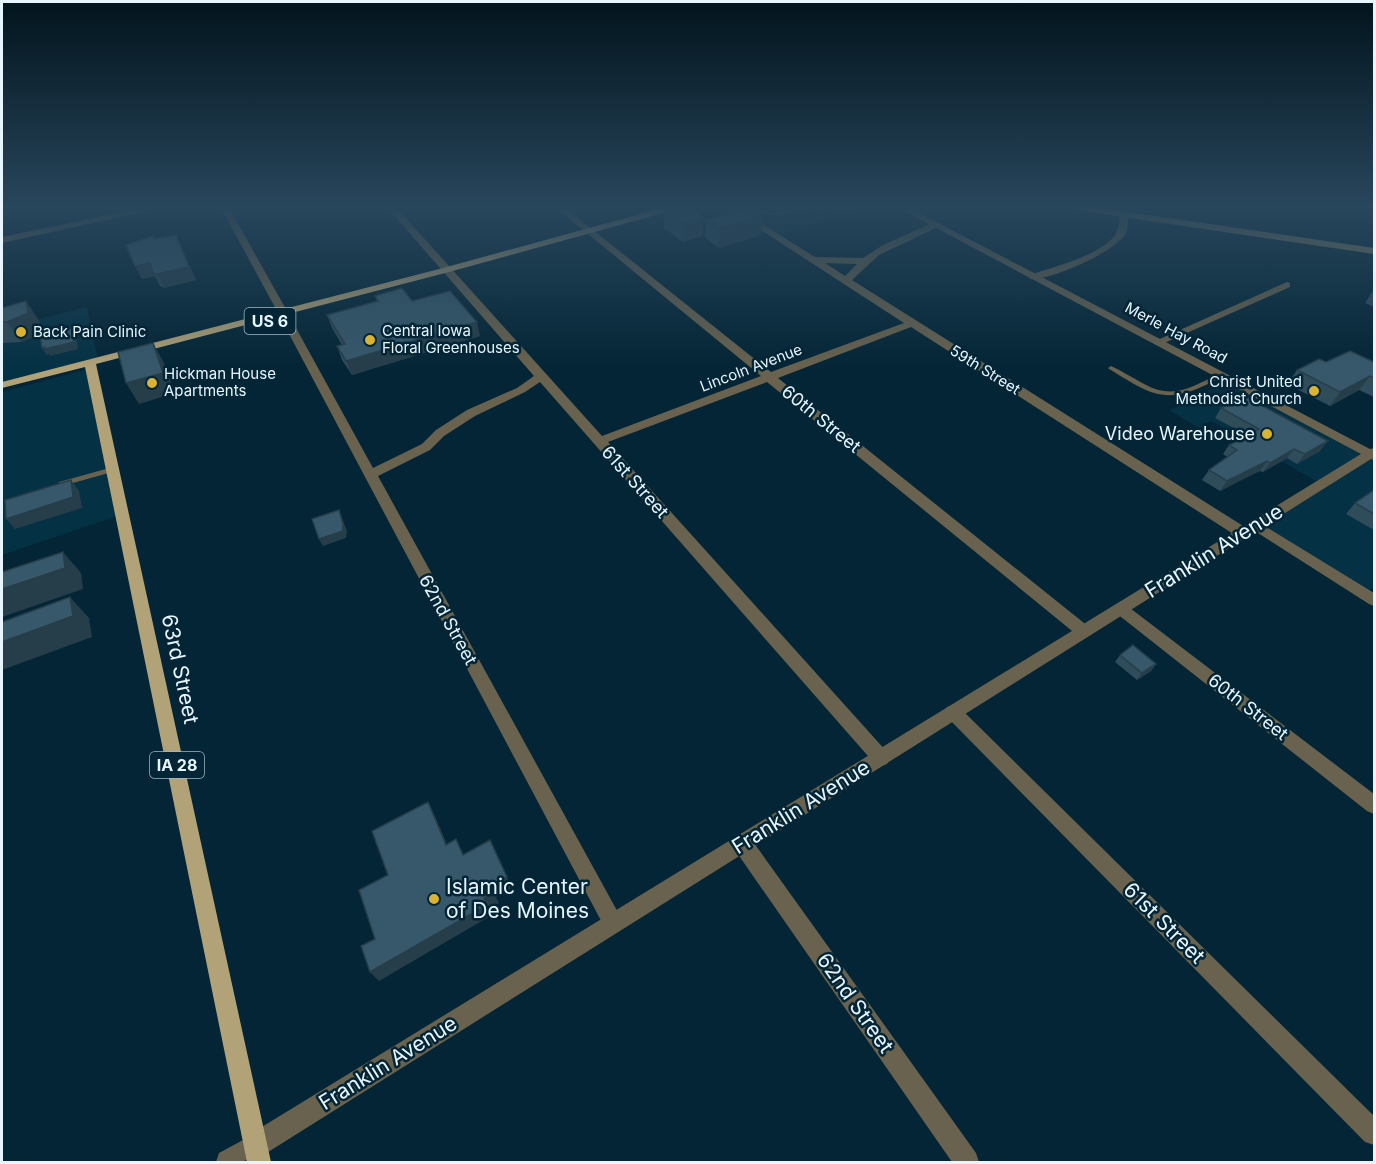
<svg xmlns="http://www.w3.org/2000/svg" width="1376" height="1164" font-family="Inter,sans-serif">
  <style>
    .built { fill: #053145 }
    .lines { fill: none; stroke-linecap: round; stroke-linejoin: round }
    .service { fill: #69624e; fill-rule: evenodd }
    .minor { fill: #69624e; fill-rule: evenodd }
    .tertiary { fill: #69624e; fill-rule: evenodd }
    .secondary { fill: #928665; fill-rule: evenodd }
    .primary { fill: #b2a278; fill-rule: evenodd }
    .wall { fill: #2f4c5b }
    .shaded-wall { fill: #263e4a }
    .building { fill: #37586a; stroke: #263e4a; stroke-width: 1.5 }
    .poi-dot { fill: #dab333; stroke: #032535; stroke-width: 2 }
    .labels { text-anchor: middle; stroke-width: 5; stroke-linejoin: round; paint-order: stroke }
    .far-poi-label { font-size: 15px; fill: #e6f5fe; stroke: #032535; text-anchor: start }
    .far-street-label { font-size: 15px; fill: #e6f5fe; stroke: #032535 }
    .shield { fill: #032535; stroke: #a2b7c2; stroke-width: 1.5 }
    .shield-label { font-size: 16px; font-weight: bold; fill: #e6f5fe }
    .street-label { font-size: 18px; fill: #e6f5fe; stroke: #032535 }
    .poi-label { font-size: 18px; fill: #e6f5fe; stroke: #032535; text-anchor: end }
    .near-street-label { font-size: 21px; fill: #e6f5fe; stroke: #032535 }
    .near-poi-label { font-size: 21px; fill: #e6f5fe; stroke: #032535; text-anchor: start }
  </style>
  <rect width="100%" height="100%" fill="#032535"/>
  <path class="built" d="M728,206H799L809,212L820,209L836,218L775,236Z
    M87,307L98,360L2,385V328Z
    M92,368L123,514L2,555V392Z
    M1230,380L1370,454L1374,452V587L1365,594L1255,525L1321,484L1211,421L1199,428L1169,410Z"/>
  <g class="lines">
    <path class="service" d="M748,206C754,206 757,208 762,211C773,215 782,213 792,208V206H796L797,209C781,219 763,217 748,206Z
      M1111,366C1122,371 1133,378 1144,384C1174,400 1191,387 1219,374L1221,373L1224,375C1217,380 1208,384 1199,388C1160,405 1143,389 1109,369L1108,368Z
      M113,467L117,469L116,471L62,486L58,484L59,482Z"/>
    <path class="minor" d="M153,206H170L2,243V237Z
      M220,206H228L287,311L286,313L277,311Z
      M386,206H395L602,436L761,376L554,206H563L771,372L904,323L724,206H734L815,257L863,258L883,245L932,223H938V227L879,255L852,280L1248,529L1250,533L1248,537H1238L911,327L778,378L1089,627L1091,631L1089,635L1083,637L1077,635L767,382L608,442L887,752L890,758L887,764L881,766L875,764L540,382L525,392L475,416L444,436L430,450L378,476L620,916L623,923L620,930L613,933L606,930L280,317L285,314L290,317L373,468L422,444L436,430L467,410L517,388L534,376ZM825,263L857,264L845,276Z
      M1121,212L1128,214C1128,220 1128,227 1126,233C1116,252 1049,281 1030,279V275C1052,267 1108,254 1117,231C1120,225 1119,218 1121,212Z
      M1287,282L1290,283V287L1162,344L1158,345L1153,342Z
      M1255,520L1374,593V606L1369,604L1250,528L1248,525L1250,522Z
      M1121,603L1126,605L1374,794V814L1367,811L1116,613L1113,609L1116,605Z
      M953,705L959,707L1374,1116V1145L1365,1142L947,717L944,712L947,707Z
      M742,834L749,836L976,1153L979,1162H952L735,850L732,843L735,836Z
      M256,1133L265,1136L268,1145C259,1164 236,1162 216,1162L219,1153Z"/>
    <path class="tertiary" d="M895,206H906L1370,449L1374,448V460L1371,459L265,1154L256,1157L247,1154L244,1145L247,1136L1361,454Z"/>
    <path class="secondary" d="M1065,206H1087L1374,248V254L1069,209Z"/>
    <path class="primary" d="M669,206H703L671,216L667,212L449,272L96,364L271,1162H247L85,367L2,388V382L443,268Z"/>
  </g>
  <path class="wall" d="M828,206H866V207L842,214Z
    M664,209L703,217V236L683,242L664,228Z
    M706,220L761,235L719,248L705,238Z
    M176,235L196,280L164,288L160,286L155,276L142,279L135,266L155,239Z
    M1374,289V307L1365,303Z
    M375,296L412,301L480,336L352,375L342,360L337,346L342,345L332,328L327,315L377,301Z
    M26,301L39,321L41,333L21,342L2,343V308Z
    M1326,362H1374V397L1359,390L1330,406L1287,384L1297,370Z
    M1221,408L1320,451L1297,464L1287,458L1263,472L1260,471L1254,473L1220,491L1202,480L1209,470L1227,457L1223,454L1229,445L1247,435L1215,418Z
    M1374,490V530L1346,514L1355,503Z
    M1120,655L1156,664L1151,671L1137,680L1115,662Z"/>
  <path class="shaded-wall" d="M844,206H866V207L842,214Z
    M762,216L761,235L719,248V229Z
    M703,217V236L683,242V223Z
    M176,235L196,280L164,288L157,274Z
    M150,263L155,276L142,279L135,266Z
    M26,301L39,321L41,333L21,342L7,322Z
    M477,322L480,336L352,375L346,361Z
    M71,327L76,334L78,349L50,356L49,354L47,355L42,348Z
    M153,343L164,363L175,393L139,404L126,383Z
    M1370,376L1359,390L1330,406L1340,392Z
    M1328,441L1320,451L1297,464L1305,454Z
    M1294,449L1287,458L1263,472L1270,463Z
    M1267,461L1260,471L1220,491L1227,481Z
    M71,480L79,491L82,508L15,529L6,519Z
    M339,510L347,531L346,538L323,546L319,539Z
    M63,552L81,573L83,589L2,617V589Z
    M70,597L89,618L92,637L2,670V642Z
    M1156,664L1151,671L1137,680L1142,673Z
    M428,802L434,814L452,856L446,845Z
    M507,877L512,888L496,897L499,903L489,909L492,915L379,981L370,972L484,898L491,886Z"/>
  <path class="building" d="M676,206H687L703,217L683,223L664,209Z
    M751,207L762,216L719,229L706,220Z
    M176,235L189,267L157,274L153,273L150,263L135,266L126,245L153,236L154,239Z
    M402,288L412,301L450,291L477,322L346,361L337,346L345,344L327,315L378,301L375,296Z
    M26,301L28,313L7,322H2V308Z
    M71,327L74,342L45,349V347L42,348L40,335Z
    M153,343L163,373L126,383L118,352Z
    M1350,351L1374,362V378L1370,376L1340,392L1297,370L1319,359L1326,362Z
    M1244,396L1328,441L1305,454L1294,449L1270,463L1267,461L1227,481L1209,470L1237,450L1229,445L1259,429L1221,408Z
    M71,480L73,497L6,519L5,500Z
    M1374,490V514L1355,503Z
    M339,510L343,524V531L319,539L312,519Z
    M63,552L65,568L2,589V572Z
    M70,597L73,616L2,642V622Z
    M1133,645L1156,664L1142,673L1120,655Z
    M428,802L446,845L456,839L463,855L490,840L507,877L491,886L494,892L484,898L487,905L370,972L361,946L375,939L359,890L388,875L372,831Z"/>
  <linearGradient id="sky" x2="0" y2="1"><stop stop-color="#02141d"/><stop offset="0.56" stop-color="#28465c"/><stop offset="1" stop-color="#28465c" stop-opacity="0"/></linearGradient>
  <rect width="1376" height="369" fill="url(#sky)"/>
  <g class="poi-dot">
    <circle cx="21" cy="332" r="6"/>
    <circle cx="370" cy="340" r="6"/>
    <circle cx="152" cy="383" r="6"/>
    <circle cx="1314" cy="391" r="6"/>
    <circle cx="1267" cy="434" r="6"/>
    <circle cx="434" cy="899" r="6"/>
  </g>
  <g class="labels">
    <g class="far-poi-label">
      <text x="382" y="336">Central Iowa<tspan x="382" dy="17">Floral Greenhouses</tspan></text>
      <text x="33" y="337">Back Pain Clinic</text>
      <text x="164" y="379">Hickman House<tspan x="164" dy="17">Apartments</tspan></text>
      <text x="1302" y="387" text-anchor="end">Christ United<tspan x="1302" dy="17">Methodist Church</tspan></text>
    </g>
    <g class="far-street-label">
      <text transform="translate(1176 333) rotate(28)" y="5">Merle Hay Road</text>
      <text transform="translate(751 368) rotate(-21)" y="5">Lincoln Avenue</text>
      <text transform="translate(985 370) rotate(32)" y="5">59th Street</text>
    </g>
    <g class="shield">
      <rect x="244.5" y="308" width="51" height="26" rx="4.5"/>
      <rect x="150" y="752" width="54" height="26" rx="4.5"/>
    </g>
    <g class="shield-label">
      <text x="270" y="327">US 6</text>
      <text x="177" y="771">IA 28</text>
    </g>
    <g class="street-label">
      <text transform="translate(821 419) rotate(39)" y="6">60th Street</text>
      <text transform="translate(635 482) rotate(48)" y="6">61st Street</text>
      <text transform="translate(448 620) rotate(61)" y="6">62nd Street</text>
      <text transform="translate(1248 707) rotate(38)" y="6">60th Street</text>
    </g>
    <g class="poi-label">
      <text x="1255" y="440">Video Warehouse</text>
    </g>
    <g class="near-street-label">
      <text transform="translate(1214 551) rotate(-32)" y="7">Franklin Avenue</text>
      <text transform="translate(180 669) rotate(78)" y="7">63rd Street</text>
      <text transform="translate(801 807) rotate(-32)" y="7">Franklin Avenue</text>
      <text transform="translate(1164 923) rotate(45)" y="7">61st Street</text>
      <text transform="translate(855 1003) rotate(55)" y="7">62nd Street</text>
      <text transform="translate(388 1063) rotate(-32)" y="7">Franklin Avenue</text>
    </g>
    <g class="near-poi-label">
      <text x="446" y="894">Islamic Center<tspan x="446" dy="24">of Des Moines</tspan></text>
    </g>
  </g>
  <rect width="1376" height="1164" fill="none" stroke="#e6f5fe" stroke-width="6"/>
</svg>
